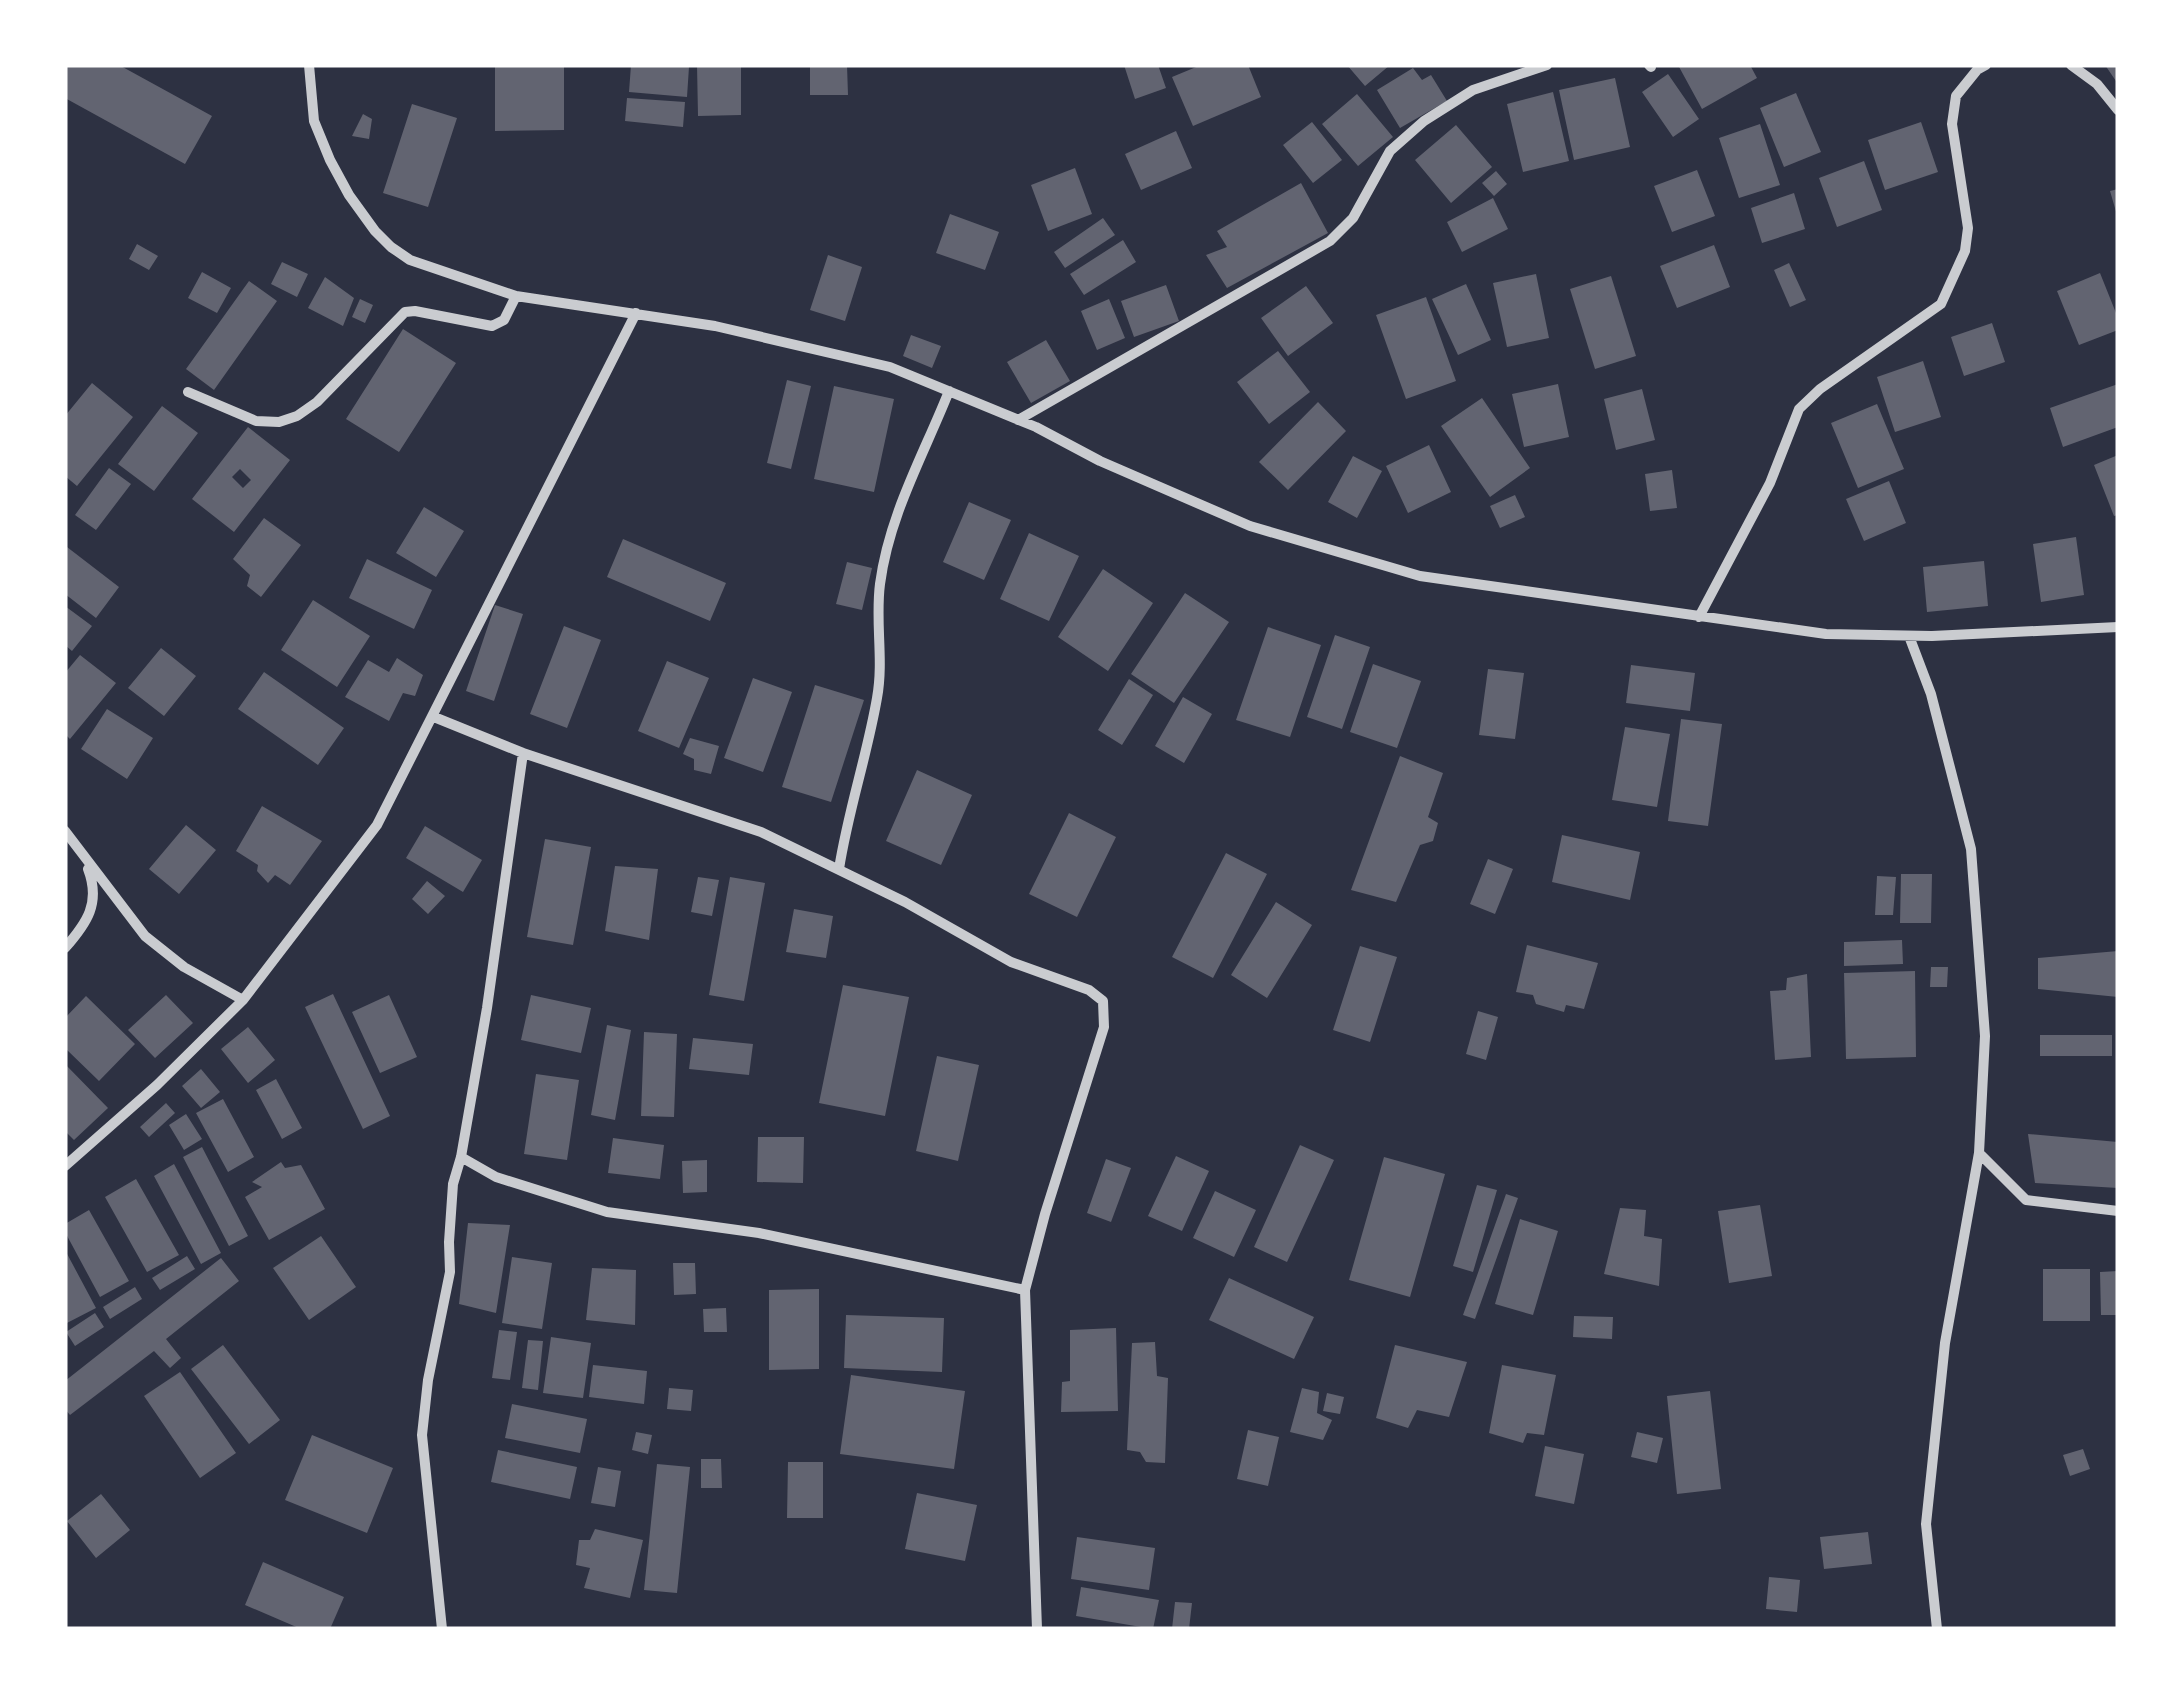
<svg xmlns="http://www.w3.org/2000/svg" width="2183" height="1694" font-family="'DM Sans',sans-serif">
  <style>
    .building { fill: #626471; fill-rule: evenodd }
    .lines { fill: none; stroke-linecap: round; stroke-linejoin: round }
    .minor { stroke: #caccd0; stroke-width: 10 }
  </style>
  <rect width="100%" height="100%" fill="#2d3142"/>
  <path class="building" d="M65,65H119L212,116L185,164L65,98Z
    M495,65H564V130L495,131Z
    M631,65L689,67L687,97L629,92Z
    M697,65H741V115L698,116Z
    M810,65H847L848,95H810Z
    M1124,65H1158L1166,88L1135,99Z
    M1201,65H1248L1261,97L1193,126L1172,77Z
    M1347,65H1390L1365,86Z
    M1678,65H1750L1757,78L1702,109Z
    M2105,65H2118V84Z
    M1413,68L1422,80L1431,75L1447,101L1400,128L1377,90Z
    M1668,74L1699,119L1673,137L1642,92Z
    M1615,78L1630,147L1574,160L1559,90Z
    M1553,92L1569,161L1523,172L1507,104Z
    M1796,93L1821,152L1784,167L1760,108Z
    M1357,94L1393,137L1358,166L1322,124Z
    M627,98L685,102L683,127L625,121Z
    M412,104L457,118L428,207L383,193Z
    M363,114L372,119L369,139L352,136Z
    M1312,122L1342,160L1313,183L1283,145Z
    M1921,122L1938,172L1885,190L1868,140Z
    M1760,124L1780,185L1739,198L1719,138Z
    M1456,125L1492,167L1451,203L1415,160Z
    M1176,131L1192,168L1141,190L1125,154Z
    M1864,161L1882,210L1837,227L1819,178Z
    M1075,168L1092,214L1048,231L1031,185Z
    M1697,170L1715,216L1672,232L1654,186Z
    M1496,171L1507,184L1494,196L1482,183Z
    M1301,183L1328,233L1227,288L1206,255L1227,247L1217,231Z
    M2118,189V215H2117L2110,191Z
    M1794,193L1805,229L1762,243L1751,208Z
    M1493,198L1508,229L1462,252L1447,222Z
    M950,214L999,232L985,270L936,253Z
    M1103,218L1115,235L1065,268L1054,252Z
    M1123,240L1136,262L1084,295L1070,274Z
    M137,244L158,256L149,270L129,259Z
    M1714,245L1730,287L1677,308L1660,266Z
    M828,255L862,267L845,321L810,310Z
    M282,262L308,274L297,297L271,284Z
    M1789,263L1806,300L1790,307L1774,270Z
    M202,272L231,288L217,313L188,298Z
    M2100,273L2118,318V330L2079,345L2057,291Z
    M1536,274L1549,338L1507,347L1493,283Z
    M1611,276L1636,356L1595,369L1570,289Z
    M325,277L354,298L343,326L308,308Z
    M249,281L277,301L214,390L186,369Z
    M1466,284L1491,340L1458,355L1432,299Z
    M1166,285L1179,321L1134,337L1121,301Z
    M1306,286L1333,323L1288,356L1261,318Z
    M1426,297L1456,381L1406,399L1376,315Z
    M360,299L373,305L365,323L352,317Z
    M1109,299L1125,338L1097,350L1081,311Z
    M1992,323L2005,362L1964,376L1951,337Z
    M403,329L456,363L399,452L346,419Z
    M911,335L941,346L932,368L903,356Z
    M1046,340L1070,381L1031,403L1007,362Z
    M1278,351L1310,392L1269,424L1237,382Z
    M1923,361L1941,417L1895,432L1877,377Z
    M787,380L811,386L791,469L767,463Z
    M92,383L133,417L77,486L65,476V416Z
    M1558,384L1569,437L1524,447L1512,394Z
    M2118,384V427L2063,447L2050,408Z
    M834,386L894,399L874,492L814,479Z
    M1642,389L1655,440L1616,450L1604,399Z
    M1482,398L1530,468L1490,497L1441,426Z
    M1318,402L1346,431L1288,490L1259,462Z
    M1877,404L1904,469L1858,488L1831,423Z
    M162,406L198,433L154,491L118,464Z
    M248,427L290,460L234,532L192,499ZM240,469L251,480L243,488L232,477Z
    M1429,445L1451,492L1408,513L1386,466Z
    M2118,455V515L2114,516L2094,465Z
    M1353,456L1382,471L1357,518L1328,502Z
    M109,468L131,484L96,530L75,515Z
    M1672,470L1677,508L1650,511L1645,474Z
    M1889,481L1906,523L1864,541L1846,499Z
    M1515,495L1525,517L1500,528L1490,506Z
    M969,502L1011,520L984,580L943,562Z
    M424,507L464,531L436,577L396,553Z
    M264,518L301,545L261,597L247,586L250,575L233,559Z
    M1029,533L1079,556L1049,621L1000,599Z
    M2076,537L2084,595L2041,602L2033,544Z
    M623,539L726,583L710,621L607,577Z
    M67,547L119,587L96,618L65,594Z
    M367,559L432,590L414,629L349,598Z
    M1984,561L1988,606L1927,612L1923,567Z
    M847,562L872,568L862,610L836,604Z
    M1103,569L1153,603L1108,671L1058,637Z
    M1185,593L1229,622L1174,703L1131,674Z
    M313,600L370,636L337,687L281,650Z
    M495,605L523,614L494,701L466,691Z
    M65,606L92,626L72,651L65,645Z
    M564,626L601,640L567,728L530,714Z
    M1268,627L1321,645L1290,737L1236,720Z
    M1335,635L1370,647L1342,729L1307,717Z
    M161,648L196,676L164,716L128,688Z
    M80,655L116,683L70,739L65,734V673Z
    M397,658L423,675L415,696L403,693L389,721L345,697L368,660L389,672Z
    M667,661L709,678L679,748L638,731Z
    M1373,664L1421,681L1397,748L1350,732Z
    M1631,665L1695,673L1690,711L1626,703Z
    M1488,669L1524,673L1515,739L1479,735Z
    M264,672L344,728L318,765L238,709Z
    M753,678L792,692L763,772L724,758Z
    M1129,679L1153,695L1122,745L1098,730Z
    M815,685L864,700L831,802L782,787Z
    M1183,697L1212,714L1184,763L1155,746Z
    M107,709L153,738L127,779L81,749Z
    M1681,719L1722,724L1708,826L1668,821Z
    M1625,727L1670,734L1657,807L1612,800Z
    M690,738L719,746L711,774L694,770V759L683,754Z
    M1400,756L1443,773L1428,817L1438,823L1433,841L1420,845L1396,902L1351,890Z
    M917,770L972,795L941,865L886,841Z
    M262,806L322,841L290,885L275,875L268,883L257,871L258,865L236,851Z
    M1069,813L1116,837L1077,917L1029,894Z
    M186,825L216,850L179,894L149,869Z
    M425,826L482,860L463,892L406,858Z
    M1562,835L1640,852L1630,900L1552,882Z
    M545,839L591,847L573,945L527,937Z
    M1226,853L1267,874L1213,978L1172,957Z
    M1488,859L1513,869L1495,914L1470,904Z
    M615,866L658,869L649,940L605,931Z
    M1901,874H1932L1931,923H1900Z
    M1877,876L1896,877L1893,915H1875Z
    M698,877L719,880L712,916L691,912Z
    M730,877L765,883L744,1001L709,995Z
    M427,881L445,896L428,914L412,899Z
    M1276,902L1312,925L1267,998L1231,975Z
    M794,909L833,916L826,958L786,952Z
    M1902,940L1903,964L1844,966V942Z
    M1527,945L1598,963L1584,1009L1566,1005L1564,1012L1536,1004L1533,995L1516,992Z
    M1360,946L1397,957L1370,1042L1333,1030Z
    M2118,951V997L2038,989V958Z
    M1931,967H1948L1947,987H1930Z
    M1915,971L1916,1057L1846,1059L1844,973Z
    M1807,974L1811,1057L1775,1060L1770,991L1786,990L1787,978Z
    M843,985L909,997L885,1116L819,1103Z
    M333,994L390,1116L363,1129L305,1007Z
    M166,995L193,1023L155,1058L128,1030Z
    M389,995L417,1057L380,1073L352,1012Z
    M531,995L591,1008L581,1053L521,1040Z
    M86,996L135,1044L99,1081L65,1048V1018Z
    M1478,1011L1498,1017L1486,1060L1466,1054Z
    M607,1025L631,1030L615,1120L591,1115Z
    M248,1027L275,1060L248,1083L221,1049Z
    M644,1032L677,1034L674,1117L641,1116Z
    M2040,1035H2112V1056H2040Z
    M693,1038L753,1044L749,1075L689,1069Z
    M937,1056L979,1065L958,1161L916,1151Z
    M65,1064L108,1108L74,1140L65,1131Z
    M201,1069L220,1092L201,1108L182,1086Z
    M536,1074L579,1080L567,1160L524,1154Z
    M276,1079L302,1128L282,1139L256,1090Z
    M223,1099L254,1157L228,1172L196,1113Z
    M166,1103L175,1113L149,1137L140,1127Z
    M186,1114L202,1139L184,1150L169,1125Z
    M2028,1134L2118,1142V1188L2035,1183Z
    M758,1137H804L803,1183L757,1182Z
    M613,1138L664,1145L660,1179L608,1173Z
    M1300,1145L1334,1160L1287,1262L1254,1247Z
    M202,1147L248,1236L229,1246L183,1157Z
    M1176,1156L1209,1171L1182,1231L1148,1216Z
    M1384,1157L1445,1174L1410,1297L1349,1280Z
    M1106,1159L1131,1168L1111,1222L1087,1213Z
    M707,1160V1192L683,1193L682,1161Z
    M281,1162L285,1168L301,1165L325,1209L269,1240L245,1197L262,1187L252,1182Z
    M174,1164L221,1253L201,1264L154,1176Z
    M136,1179L179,1255L147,1272L105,1197Z
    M1477,1185L1497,1190L1473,1272L1453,1266Z
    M1215,1191L1256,1210L1234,1257L1193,1238Z
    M1506,1194L1518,1198L1475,1319L1463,1315Z
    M1760,1205L1772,1276L1729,1283L1718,1211Z
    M1620,1208L1646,1210L1644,1236L1662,1239L1659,1286L1604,1274Z
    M89,1210L129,1281L100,1297L65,1232V1224Z
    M1520,1219L1558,1231L1533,1315L1495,1304Z
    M468,1223L510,1225L496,1313L459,1304Z
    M321,1236L356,1287L309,1320L273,1268Z
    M65,1250L96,1308L65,1324Z
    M187,1256L195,1269L160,1290L152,1278Z
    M512,1257L552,1263L542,1329L502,1323Z
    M221,1258L239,1281L166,1339L181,1358L170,1368L154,1351L70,1415L65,1409V1381Z
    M673,1263H695L696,1294L674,1295Z
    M592,1268L636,1270L635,1325L586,1320Z
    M2043,1269H2090V1321H2043Z
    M2118,1271V1315H2101L2100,1272Z
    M1229,1278L1314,1317L1294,1359L1209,1320Z
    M135,1287L142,1299L110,1319L103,1307Z
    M819,1289V1369L769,1370V1290Z
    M726,1308L727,1332H704L703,1309Z
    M95,1313L104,1327L75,1346L66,1332Z
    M846,1315L944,1318L942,1372L844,1368Z
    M1574,1316L1613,1317L1612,1339L1573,1337Z
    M1116,1328L1118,1411L1061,1412L1062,1382L1070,1381V1330Z
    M499,1330L517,1332L510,1380L492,1378Z
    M551,1337L591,1343L583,1398L543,1393Z
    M528,1340L543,1341L538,1390L522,1388Z
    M1155,1342L1157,1376L1168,1378L1165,1463L1146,1462L1140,1452L1127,1450L1132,1343Z
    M223,1345L280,1420L249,1444L191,1369Z
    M1395,1345L1467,1362L1449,1417L1417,1410L1408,1428L1376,1418Z
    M593,1365L647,1371L644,1404L589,1397Z
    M1502,1365L1556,1375L1544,1435L1527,1433L1523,1443L1489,1433Z
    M180,1372L236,1453L200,1478L144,1396Z
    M851,1375L965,1391L954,1469L840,1454Z
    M669,1388L693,1390L691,1411L667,1409Z
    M1302,1388L1319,1392L1317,1413L1332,1420L1323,1440L1290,1432Z
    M1710,1391L1721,1489L1677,1494L1667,1396Z
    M1327,1393L1344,1397L1340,1414L1323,1411Z
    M512,1404L587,1419L580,1453L505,1438Z
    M1248,1430L1279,1437L1268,1486L1237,1479Z
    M636,1432L652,1435L648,1454L632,1450Z
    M1637,1432L1663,1438L1657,1463L1631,1457Z
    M312,1435L393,1468L367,1533L285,1500Z
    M1545,1446L1584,1454L1574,1504L1535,1496Z
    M2083,1449L2090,1469L2070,1476L2063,1455Z
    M498,1450L577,1467L570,1499L491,1482Z
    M701,1459H721L722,1488H701Z
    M788,1462H823V1518H787Z
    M657,1464L690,1467L677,1593L644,1590Z
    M598,1467L621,1471L615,1507L591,1503Z
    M917,1493L977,1505L965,1561L905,1549Z
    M101,1494L130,1530L96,1558L67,1521Z
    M595,1529L643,1540L630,1598L584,1588L590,1568L576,1565L579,1540H590Z
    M1868,1532L1872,1564L1824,1569L1820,1537Z
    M1077,1537L1155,1548L1149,1590L1071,1579Z
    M263,1562L344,1597L330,1629H301L245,1605Z
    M1769,1577L1800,1580L1797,1612L1766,1609Z
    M1081,1587L1159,1600L1153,1629L1076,1616Z
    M1175,1602L1192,1603L1189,1629H1172Z"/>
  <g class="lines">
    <path class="minor" d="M309,65L314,121L330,160L349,195L375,231L391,247L410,260L516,296L715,326L890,367L1036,427L1100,461L1250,526L1420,576L1826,634L1932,636L2118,627
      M1649,65L1651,67
      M2071,65L2097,84L2118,110
      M188,392L256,421L279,422L297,416L317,402L405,312L415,311L492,326L504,320L516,296
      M1018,420L1330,241L1353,218L1390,151L1424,121L1473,90L1547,65
      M1699,617L1770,483L1799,409L1820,389L1941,304L1965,251L1968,228L1952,124L1956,96L1977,70L1986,65
      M1909,636L1931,694L1971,849L1985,1036L1979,1153L2026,1200L2118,1211
      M434,717L523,753L761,832L905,902L1011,962L1089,990L1103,1001L1104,1027L1045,1214L1025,1290L1037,1629
      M65,831L145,936L184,967L243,1000
      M839,869C848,811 867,756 877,698C884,660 875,622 880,584C889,515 924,454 949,391
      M65,948C87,923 101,903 88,869
      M461,1157L496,1177L607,1212L759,1233L1025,1290
      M65,1166L157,1085L243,1000L377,825L636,313
      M442,1629L422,1435L428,1380L450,1272L449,1242L453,1184L461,1157L487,1008L523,753
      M1937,1629L1926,1524L1945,1343L1979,1153"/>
  </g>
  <rect width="2183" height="1694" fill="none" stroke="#ffffff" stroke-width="135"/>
</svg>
